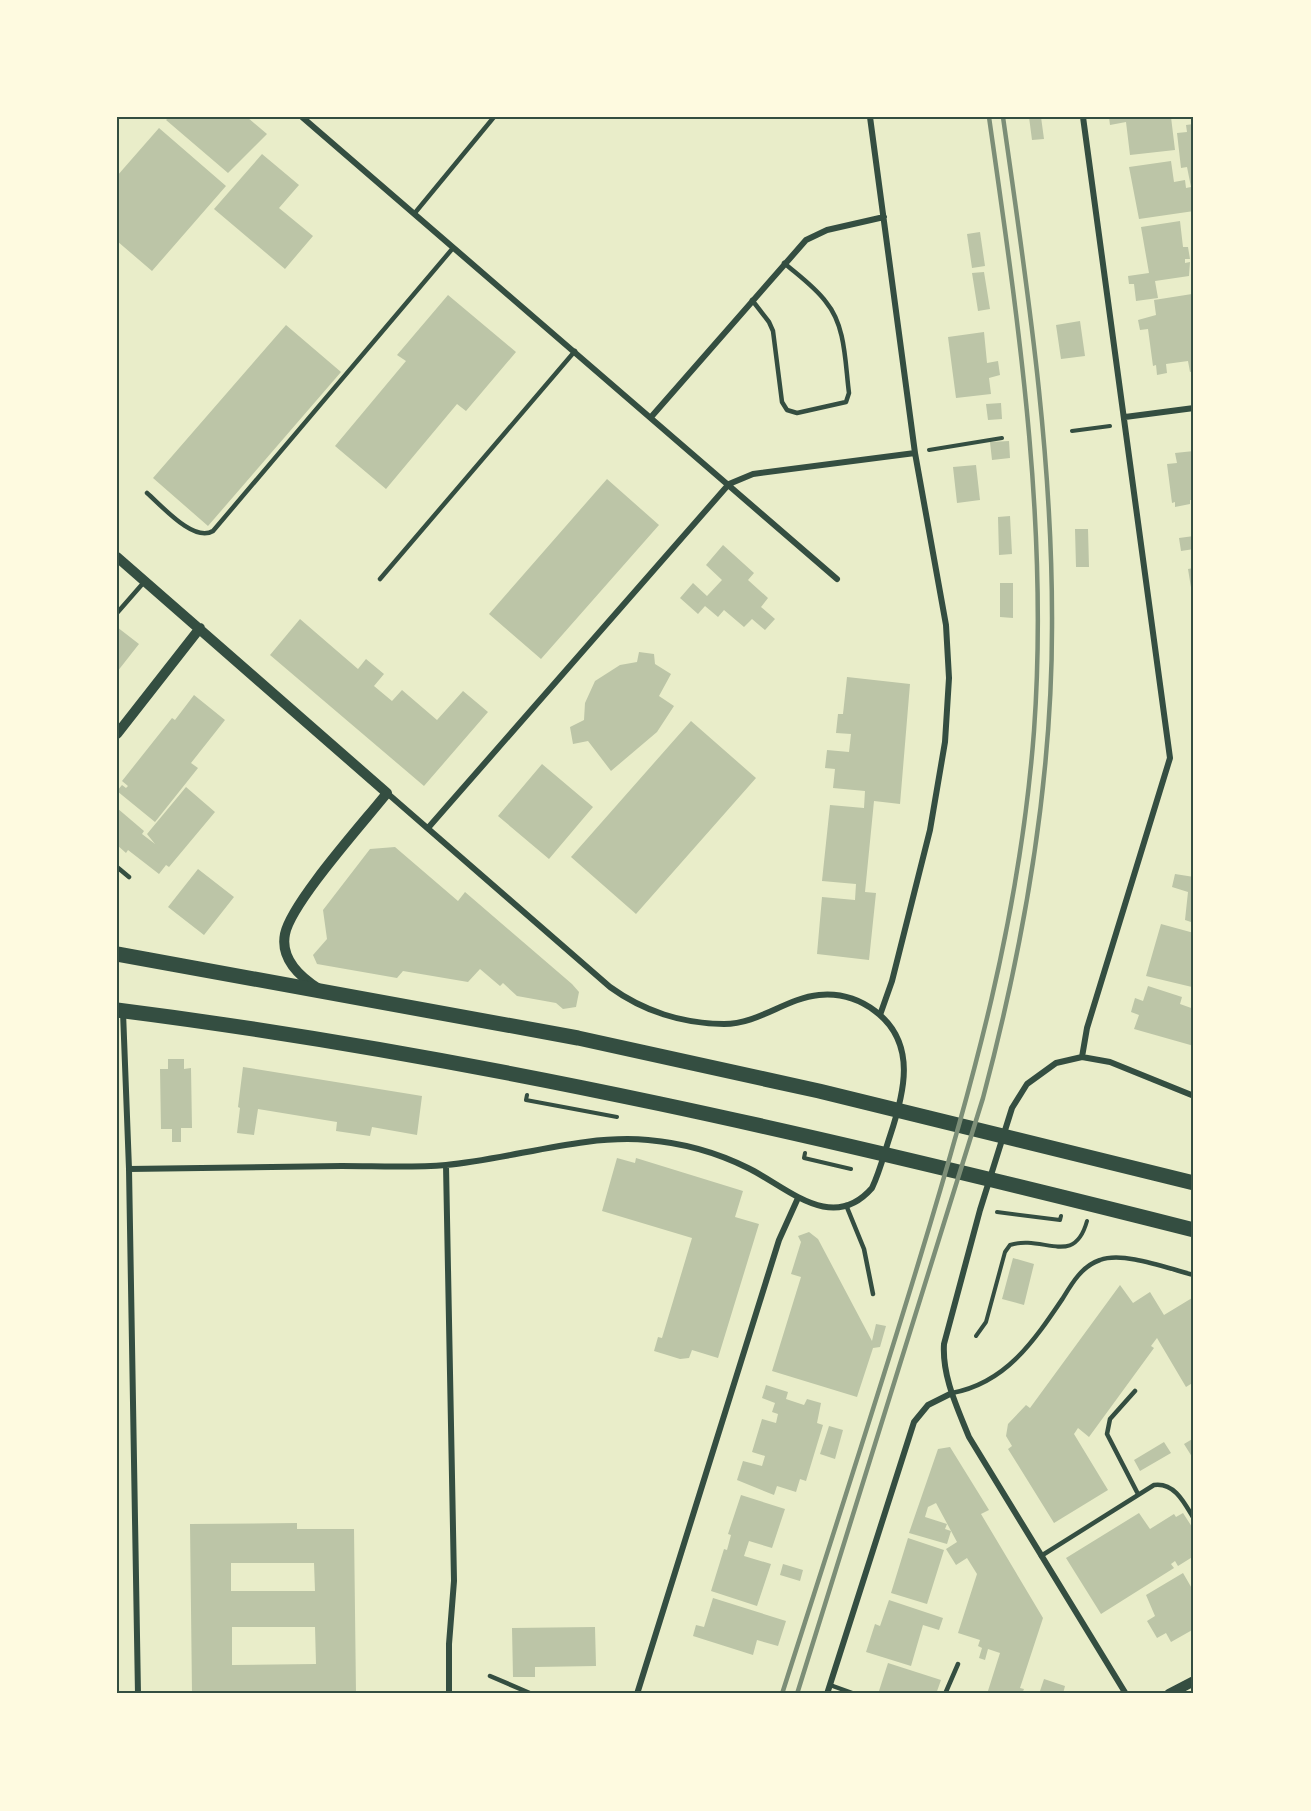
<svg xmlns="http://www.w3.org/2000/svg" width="1311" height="1811" font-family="'Fira Sans',sans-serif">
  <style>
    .building { fill: #bcc5a7; fill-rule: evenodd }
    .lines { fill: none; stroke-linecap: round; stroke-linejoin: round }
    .path { stroke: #344e41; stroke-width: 4 }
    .service { stroke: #344e41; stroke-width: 4.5 }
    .minor { stroke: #344e41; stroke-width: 6 }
    .tertiary { stroke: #344e41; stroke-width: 10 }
    .primary { stroke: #344e41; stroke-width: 15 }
    .rail { stroke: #7c8e77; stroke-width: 4.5 }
    .neatline { fill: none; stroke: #344e41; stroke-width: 2 }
  </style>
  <rect width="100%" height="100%" fill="#e9edc9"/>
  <path class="building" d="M169,117H247L267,134L228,173L166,120Z
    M1029,117H1041L1044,139L1032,140Z
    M1109,117H1171L1175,150L1130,155L1126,122L1110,125Z
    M1194,124V211L1139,219L1129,167L1171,161L1174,182L1185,180L1186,188L1191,187L1187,167L1181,168L1177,133L1187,132L1186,125Z
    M159,128L226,186L152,271L117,241V176Z
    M262,154L299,185L279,208L313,236L285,269L214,209Z
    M1180,221L1183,247H1188L1190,259H1185V263L1190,262L1189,276L1155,281L1158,298L1136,301L1134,284H1129L1128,276L1149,273L1141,227Z
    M980,232L985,266L972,268L967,234Z
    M984,272L990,309L978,311L972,273Z
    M1192,294L1194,371L1190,372L1188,361L1166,364L1167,373L1157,375L1156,365L1153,366L1148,329L1140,330L1138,320L1156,315L1154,300Z
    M448,295L516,352L466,411L457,404L386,489L335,446L406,361L397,355Z
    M1080,321L1085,356L1061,359L1056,325Z
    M286,325L341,372L208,526L153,478Z
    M984,332L987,363L998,361L1000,375L989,378L991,394L956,398L948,337Z
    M1001,403L1002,419L988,420L986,404Z
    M1009,441L1010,458L992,460L990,442Z
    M1194,451V500H1190V504L1175,507V502L1172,503L1167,464L1177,463L1175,453Z
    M976,465L980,500L957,503L953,467Z
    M607,479L659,525L541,659L489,614Z
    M1010,516L1012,554L999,555L998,517Z
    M1075,529H1088L1089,567H1076Z
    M1194,536V549L1181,551L1179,538Z
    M723,545L754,573L748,580L768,598L761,607L775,619L765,630L752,619L744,627L724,610L718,617L705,606L698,614L680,598L693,583L707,596L722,580L706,565Z
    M1194,568V600H1193L1188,569Z
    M1000,583H1013V618L1000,617Z
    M300,619L358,669L366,659L384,674L374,686L392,701L402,690L437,720L463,691L488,712L424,786L270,655Z
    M117,627L139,644L117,672Z
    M639,652L654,654L655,664L671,674L659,696L674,706L657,732L611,771L588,741L573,744L570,727L584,720L585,703L595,681L620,665L637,662Z
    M847,677L910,684L900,804L874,801L865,892L876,893L869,960L817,954L822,897L855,900L856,884L822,881L830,805L864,808L865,791L833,788L835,769L825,768L827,750L849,752L851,734L836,733L838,714H843Z
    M194,695L225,720L191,763L198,768L155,822L117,791L122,785L126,788L128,786L122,781L172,718L175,720Z
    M691,721L756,778L636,914L571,857Z
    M542,764L593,807L549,859L498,816Z
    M186,787L215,812L169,867L166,865L159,874L128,850L126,853L117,845V808L144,831L142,834L155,844L147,834Z
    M395,847L458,901L465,892L572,984L579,992L576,1007L563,1009L556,1003L517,996L503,983L500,986L480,969L468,982L403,971L397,978L317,964L313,955L327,939L323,910L370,849Z
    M198,869L234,897L204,935L168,907Z
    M1175,874L1194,877V923L1185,920L1188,892L1172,887Z
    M1161,924L1194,933L1192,987L1146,976Z
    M1148,986L1182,997L1180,1004L1194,1009V1046L1134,1029L1139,1015L1131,1012L1135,998L1143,1001Z
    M168,1059H184V1069L191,1068L192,1128H181V1142H172V1129H161L160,1069H168Z
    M243,1067L422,1096L417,1135L372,1127L370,1136L336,1131L337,1122L258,1109L254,1135L237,1133L240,1108L238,1107Z
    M617,1158L635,1163L636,1158L743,1191L735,1217L759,1224L718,1358L692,1350L689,1358L680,1359L654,1351L658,1337L662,1338L692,1238L602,1211Z
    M809,1232L818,1239L872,1341L876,1324L886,1326L880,1347L873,1348L857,1397L772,1371L801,1277L791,1274L801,1242L798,1236Z
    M1013,1258L1034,1264L1024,1305L1002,1299Z
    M1120,1285L1133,1303L1150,1292L1164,1315L1192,1298L1194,1382L1186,1387L1157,1338L1151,1346L1154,1348L1089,1437L1078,1428L1074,1434L1108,1490L1054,1523L1008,1449L1012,1446L1006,1436L1008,1424L1026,1405L1030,1408Z
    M766,1385L788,1392L786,1399L804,1405L807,1399L821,1403L817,1423L823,1425L806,1481L800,1479L796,1492L777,1486L774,1495L737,1480L743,1461L762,1466L765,1456L752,1452L762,1419L776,1423L778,1414L772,1412L775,1403L762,1398Z
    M829,1426L843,1430L835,1459L820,1454Z
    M1194,1438V1460L1184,1444Z
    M1164,1442L1171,1453L1140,1471L1134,1460Z
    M950,1447L989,1510L981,1514L1043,1618L1020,1688L1024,1689L1022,1694H987L1000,1653L988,1649L985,1660L979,1658L982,1648L978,1646L980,1640L958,1633L977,1574L967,1558L956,1565L946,1549L957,1542L936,1503L928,1507L925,1517L947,1524L945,1529L951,1531L947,1544L909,1533L938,1449Z
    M741,1495L785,1509L772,1548L749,1541L744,1556L771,1564L757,1606L711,1591L724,1549L727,1550L731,1535L728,1534Z
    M1139,1513L1150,1529L1174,1514L1176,1517L1183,1513L1194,1530V1556L1178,1566L1175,1561L1171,1564L1174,1568L1101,1614L1066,1558Z
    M297,1523V1529H354L356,1694H192L190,1524ZM231,1563H314L315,1591H231ZM232,1627H315L316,1664L232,1665Z
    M908,1538L944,1550L927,1604L891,1593Z
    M783,1564L803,1570L800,1581L780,1575Z
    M1183,1573L1194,1592V1629L1171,1642L1166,1633L1157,1638L1147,1621L1155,1616L1146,1595Z
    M713,1598L786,1621L778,1646L757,1640L753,1655L693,1636L696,1625L704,1627Z
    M889,1600L943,1618L939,1630L923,1625L911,1666L866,1652L875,1624L880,1626Z
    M595,1627L596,1666L535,1667V1677H513L512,1628Z
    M888,1663L941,1680L936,1694L909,1691L908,1694H878Z
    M1044,1679L1065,1686L1063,1694H1039Z"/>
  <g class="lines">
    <path class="path" d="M1072,431L1110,426
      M929,450L1002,438
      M527,1095L526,1100L617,1117
      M805,1153L804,1158L851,1169
      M997,1212L1060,1220L1061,1216
      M976,1336L986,1322L1005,1252L1010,1245C1043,1234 1074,1268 1087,1221"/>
    <path class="service" d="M414,214L494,117
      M752,300L769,322L773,331L782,402L787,410L797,413L846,402L849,393C845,363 846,326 826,302C815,287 798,275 784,263
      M147,493C162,506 194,543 213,531L453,248
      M380,579L575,351
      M117,613L145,581
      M117,867L129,877
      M846,1205L864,1249L873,1294
      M1135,1391L1110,1419L1107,1434L1138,1494
      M952,1393C1006,1383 1034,1341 1063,1298C1072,1283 1082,1266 1100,1260C1124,1251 1169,1269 1194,1275
      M1041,1556L1154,1485C1175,1482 1185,1504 1194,1519
      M490,1676L532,1694
      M830,1685L855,1694
      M945,1694L958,1664"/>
    <path class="minor" d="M302,117L837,579
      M870,117L915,453L946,625L949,678L945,742L930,830L892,981L880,1015
      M652,416L806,240L827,230L884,217
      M1125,417L1194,408
      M428,828L729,484L753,474L915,453
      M123,1012L129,1169L138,1694
      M1082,1057L1087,1028L1170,758L1083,117
      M446,1165L454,1581L449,1644V1694
      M129,1169C200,1168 271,1167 342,1166C376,1166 412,1168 446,1165C512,1159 583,1134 648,1140C683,1143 716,1152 748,1168C787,1187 832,1234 872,1188C880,1171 884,1154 890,1136C904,1094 918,1043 875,1011C859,999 839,993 819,995C786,998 759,1024 724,1024C683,1024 643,1011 610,987L387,793
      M637,1694L779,1240L798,1198
      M827,1694L914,1422L928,1405L952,1393
      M1126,1694L969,1437C957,1407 942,1376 944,1344L980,1210L1012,1108L1027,1084L1056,1063L1082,1057L1110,1062L1194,1096"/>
    <path class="tertiary" d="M117,557L387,793C364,822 291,903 285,934C280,959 300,977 319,989
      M117,734L200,628
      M1169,1694L1194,1681"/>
    <path class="primary" d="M117,954L578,1038L819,1091L1194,1183
      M117,1010C481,1056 838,1140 1194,1230"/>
    <path class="rail" d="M782,1694C828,1550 875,1406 919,1261C973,1084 1020,916 1034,731C1049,524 1018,321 989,117
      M797,1694L983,1098C1024,944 1052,786 1052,627C1053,455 1027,286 1003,117"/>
  </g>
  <rect width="1311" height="1811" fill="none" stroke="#fefae0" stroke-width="237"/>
  <rect x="118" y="118" width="1074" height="1574" class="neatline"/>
</svg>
